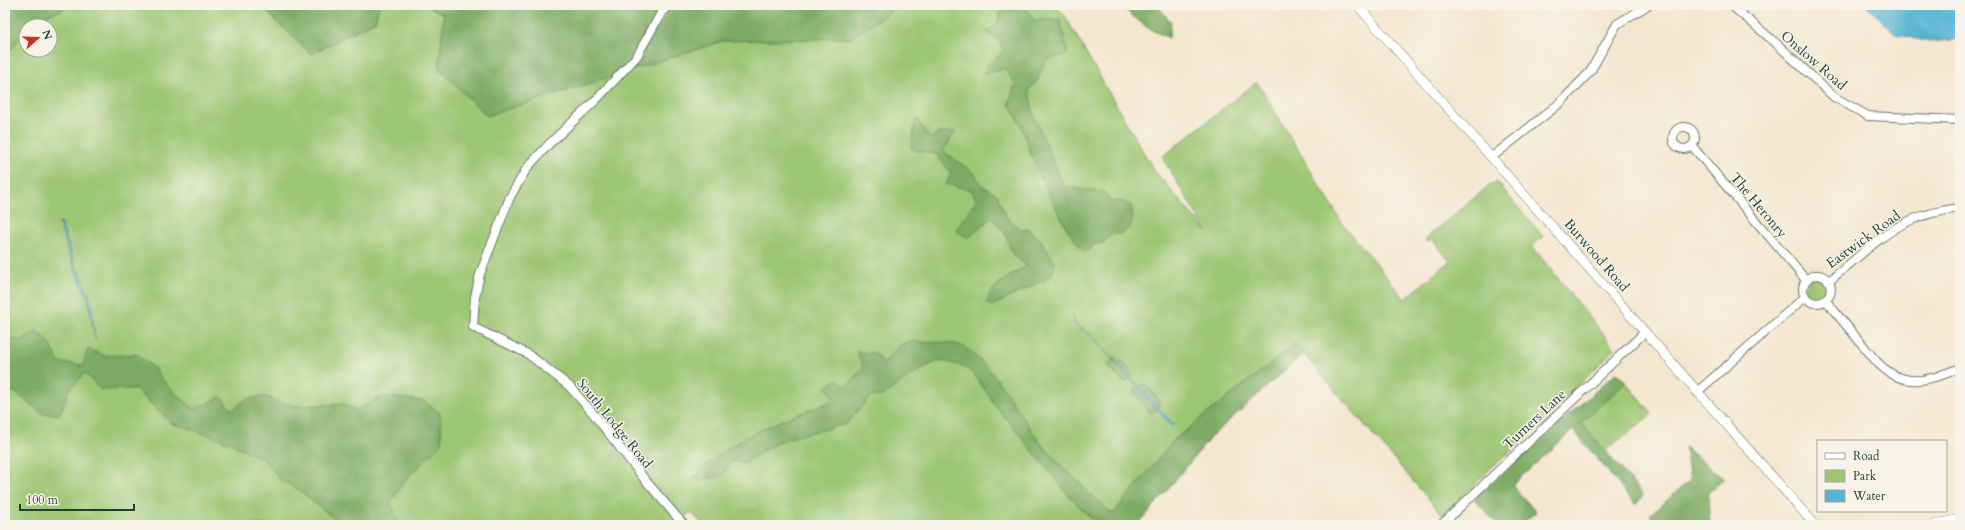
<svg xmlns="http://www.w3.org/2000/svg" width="1965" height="530" font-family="Cardo,serif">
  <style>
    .green { fill: #9dc672; stroke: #5e8253 }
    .forest { fill: #7eab64; stroke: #4e744c }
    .water { fill: #55b3d3; stroke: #3a7884 }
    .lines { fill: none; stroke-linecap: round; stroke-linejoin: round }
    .minor-casing { stroke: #6a786b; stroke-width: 10 }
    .tertiary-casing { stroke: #6a786b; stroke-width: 10 }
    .minor { stroke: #fff; stroke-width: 8 }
    .tertiary { stroke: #fff; stroke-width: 9 }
    .labels { text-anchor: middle; stroke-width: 3; stroke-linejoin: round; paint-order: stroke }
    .street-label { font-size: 14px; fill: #1f3d34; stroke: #f7f3e8 }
  </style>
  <rect width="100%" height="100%" fill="#f7f3e8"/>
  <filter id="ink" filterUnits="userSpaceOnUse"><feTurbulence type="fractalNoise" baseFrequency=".025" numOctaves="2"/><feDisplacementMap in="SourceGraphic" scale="8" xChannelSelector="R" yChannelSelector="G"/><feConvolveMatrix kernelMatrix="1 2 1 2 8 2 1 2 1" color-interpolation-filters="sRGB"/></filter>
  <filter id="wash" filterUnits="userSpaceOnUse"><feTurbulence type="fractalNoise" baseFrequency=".012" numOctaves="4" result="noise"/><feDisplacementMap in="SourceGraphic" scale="16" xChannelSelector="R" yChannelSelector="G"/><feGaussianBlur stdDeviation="0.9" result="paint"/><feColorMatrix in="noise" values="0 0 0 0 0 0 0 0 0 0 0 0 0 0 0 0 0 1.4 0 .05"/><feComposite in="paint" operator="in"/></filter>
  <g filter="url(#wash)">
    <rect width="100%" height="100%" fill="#f4e7d1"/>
    <path class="green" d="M72,5H260L311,54L375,21L379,5H425L444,14L439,69L487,115L723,41L851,38L900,5H1055L1065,16L1153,169L1207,232L1162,157L1257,82L1343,224L1405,299L1450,261L1432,239L1428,242L1425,239L1491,184L1497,182L1543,237L1532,246L1615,349L1518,445L1491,468L1443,516L1295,344L1174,440L1105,525H703L691,512L675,525H5V52L10,51L26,30V50H50V26H29L33,21Z
      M1805 289a12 12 0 1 1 24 0a12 12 0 1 1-24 0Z
      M1626,382L1652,414L1605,451L1581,423Z"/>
    <path class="forest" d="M5,5H72L33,21L29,26H26V30L10,51L5,52Z
      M260,5H379L375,21L311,54Z
      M425,5H900L851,38L723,41L487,116L439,69L444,14Z
      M1000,5H1025L1034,20L1060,19L1068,54L1046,60L1037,81L1029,90L1034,116L1064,186L1105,193L1112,202L1120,201L1131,205L1133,218L1130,227L1122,233L1111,235L1103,243L1096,244L1089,250L1084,251C1065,233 1041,177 1030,152C1024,135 1020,119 1009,104L1015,84L1005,69L983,74L987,65L1004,51L999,41L986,31L998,24Z
      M1119,5H1157L1171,22L1169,38L1149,29Z
      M917,119L930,139L939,133L955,132L943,151L974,173L981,185L997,194L1006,217L1021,230L1028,229L1041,240L1055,263L1053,272L1050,277L992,306L987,303C990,284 1012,275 1027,266L1013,255L1005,233L992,217L968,238L956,230L976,200L972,190L946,184L951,173L936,154L915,150L911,148L915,122Z
      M37,331L50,343L59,363L83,365L88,349L105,356L136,354L153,367L167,386L194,409L221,397L232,410L246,399L264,396L294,406L344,404L357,410L383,396L423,401L440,413L442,443L404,481L391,502L399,525H342L300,491L281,480L263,459L221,439L171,423L136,389L101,390L85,373L69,390L60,414H43L13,391L5,392V335L20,341Z
      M914,341C931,344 950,339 965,348C997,368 1020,419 1045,448C1066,471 1090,493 1113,514L1174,440L1295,344L1304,353L1211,437L1138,525H1098L1070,497L996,406L974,374L960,365L939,360L904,380L883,396H871L846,424L785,439L759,453L745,464L732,461L722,476L700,481L694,476C732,438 778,421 828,403L834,397L826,387L837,379L845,386L853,380L863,366L857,352L875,353L884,364C895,351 896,343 914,341Z
      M1114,358L1121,360L1132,373V376L1126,382L1122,381L1109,368L1108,365Z
      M1617,372L1626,382L1581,423L1643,495L1636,505L1573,430L1512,485L1536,512L1520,525H1498L1474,499Z
      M1143,384C1150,387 1159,399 1160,406L1153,413C1145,409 1137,398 1134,390Z
      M1685,447L1724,479L1708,493L1710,525H1656L1650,515L1690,480Z"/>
    <path class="water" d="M1866,5H1960V39L1930,42L1896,34Z
      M61,223L75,265L89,294L91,304L95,339L88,298L75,269L59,224Z
      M1072,315L1075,324L1092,336L1174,425L1171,426L1091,335L1075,325Z"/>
  </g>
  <g filter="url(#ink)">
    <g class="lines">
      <g class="minor-casing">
        <path id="minor" d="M669,5L661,13L637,56L596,100L549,144L527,168L510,197L480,274L475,297L473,327L528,354L569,386L592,412L646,481L684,525
          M1731,5L1777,44L1834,97L1868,116L1960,120
          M1673 138a11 11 0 1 1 22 0a11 11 0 1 1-22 0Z
          M1692,146L1806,280
          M1492,157L1560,103L1590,72L1617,24L1648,5
          M1803 289a14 14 0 1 1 28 0a14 14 0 1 1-28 0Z
          M1829,281C1852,263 1882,233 1909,221C1925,214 1943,210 1960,208
          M1826,301L1876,361C1903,390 1927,381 1960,368
          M1697,392L1805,297
          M1441,525L1645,332"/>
      </g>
      <g class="tertiary-casing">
        <path id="tertiary" d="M1357,5L1815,525
          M1934,525L1960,519"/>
      </g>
      <use href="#minor" class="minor"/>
      <use href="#tertiary" class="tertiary"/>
    </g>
  </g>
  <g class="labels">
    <g class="street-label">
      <text transform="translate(1814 60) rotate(41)" y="5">Onslow Road</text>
      <text transform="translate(1759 205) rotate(50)" y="5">The Heronry</text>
      <text transform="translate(1863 239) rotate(-36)" y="5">Eastwick Road</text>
      <text transform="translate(1597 255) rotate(49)" y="5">Burwood Road</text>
      <text transform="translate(1534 419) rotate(-43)" y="5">Turners Lane</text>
      <text transform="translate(615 423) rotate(51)" y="5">South Lodge Road</text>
    </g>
  </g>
  <rect width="1965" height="530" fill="none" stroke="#f7f3e8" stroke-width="20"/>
  <rect x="1817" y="440" width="130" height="72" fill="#f7f3e8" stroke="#a1aaa0"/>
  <rect x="1825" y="453" width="20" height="6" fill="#ffffff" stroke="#a1aaa0"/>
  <text x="1853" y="460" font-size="12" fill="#1f3d34">Road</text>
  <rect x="1825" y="470" width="20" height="12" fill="#9dc672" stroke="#a1aaa0"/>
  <text x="1853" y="480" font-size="12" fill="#1f3d34">Park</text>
  <rect x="1825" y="490" width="20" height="12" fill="#55b3d3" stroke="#a1aaa0"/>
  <text x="1853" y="500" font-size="12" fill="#1f3d34">Water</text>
  <g transform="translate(38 38) rotate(70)"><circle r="19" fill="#f7f3e8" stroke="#a1aaa0"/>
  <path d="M0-3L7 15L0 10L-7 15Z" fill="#c8321e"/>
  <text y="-6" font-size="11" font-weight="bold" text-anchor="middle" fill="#1f3d34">N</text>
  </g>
  <path d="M20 504v6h114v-6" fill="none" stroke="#1f3d34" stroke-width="2"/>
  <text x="26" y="504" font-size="12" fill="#1f3d34" stroke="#f7f3e8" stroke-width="3" paint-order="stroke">100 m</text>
</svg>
